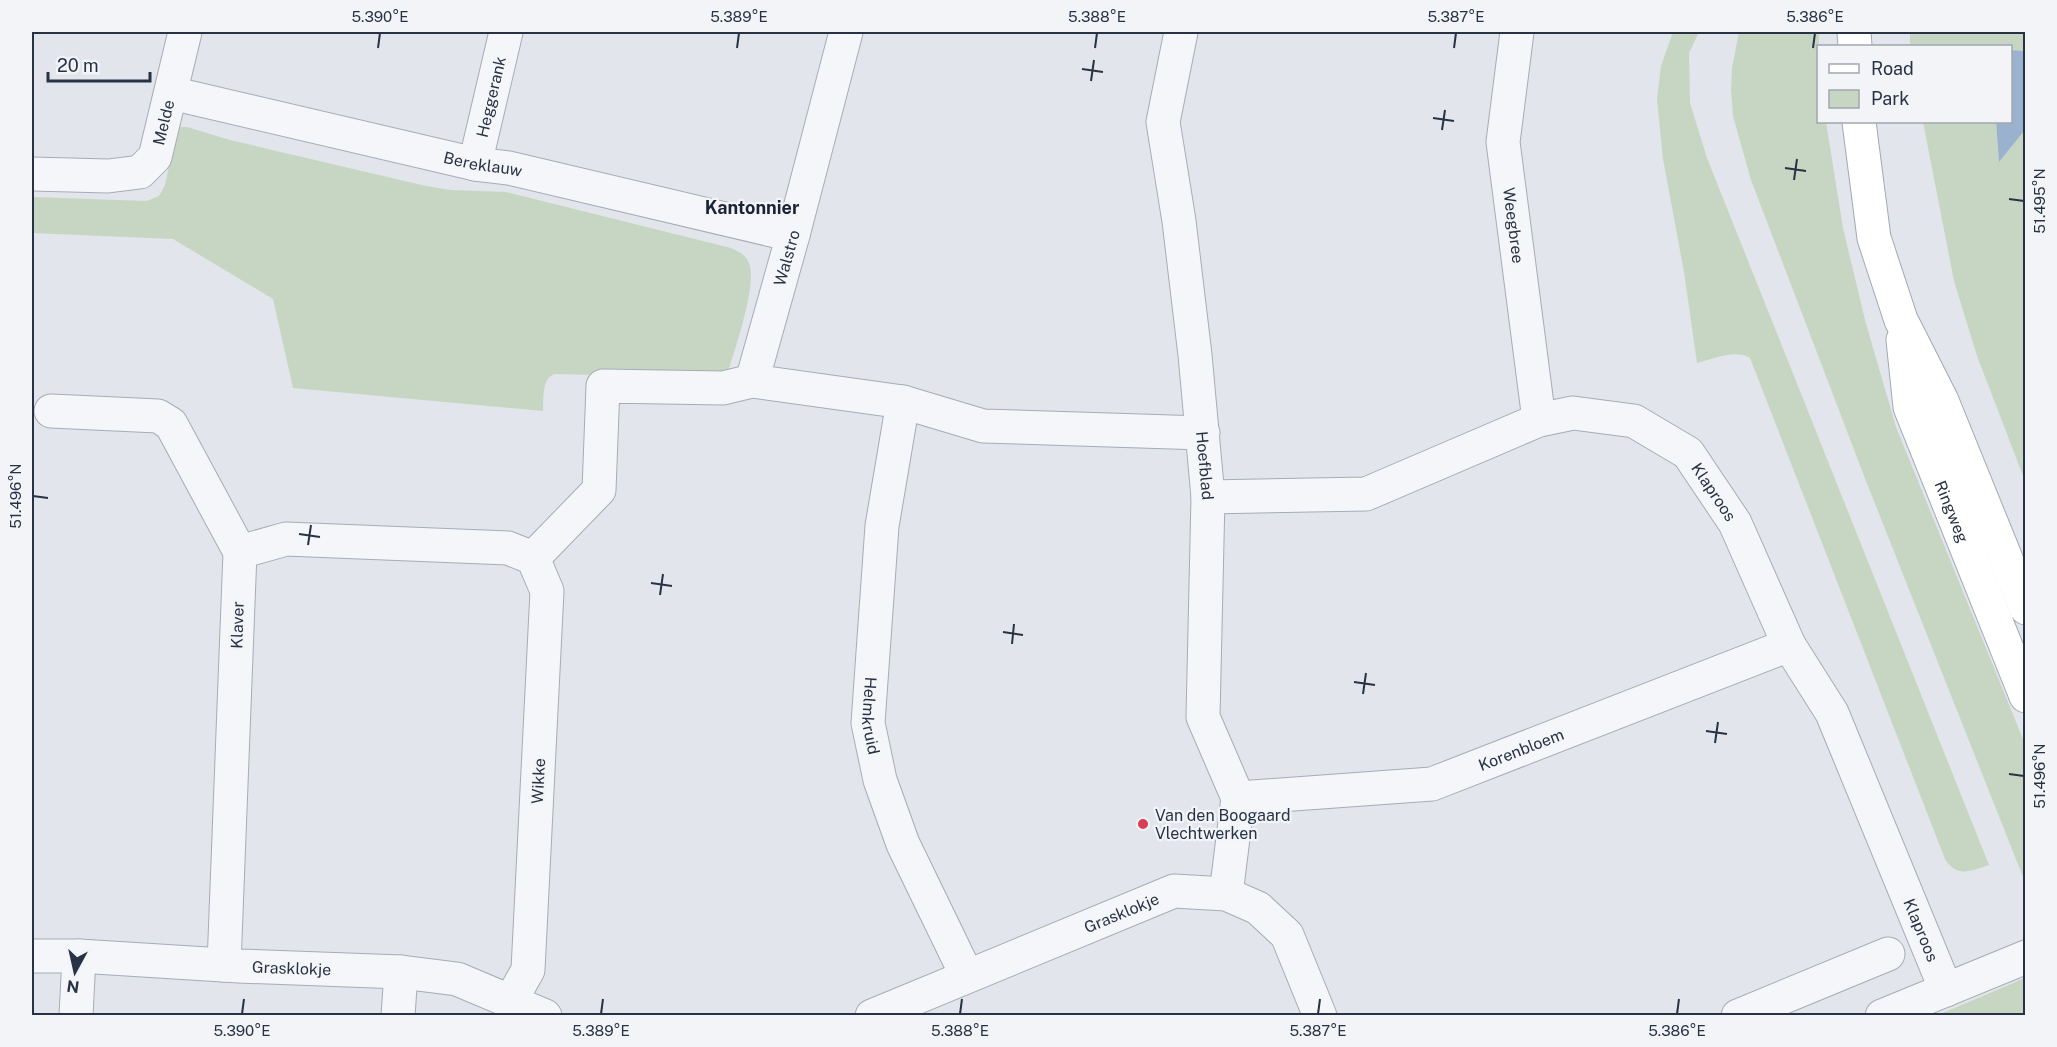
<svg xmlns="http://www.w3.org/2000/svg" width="2057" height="1047" font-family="'Public Sans',sans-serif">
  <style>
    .green { fill: #c7d6c2 }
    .water { fill: #9ab2ce }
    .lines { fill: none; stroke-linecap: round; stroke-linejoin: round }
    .minor-casing { stroke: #a6acb6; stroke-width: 35 }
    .major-casing { stroke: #a0a9b8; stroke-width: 35 }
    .minor { stroke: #f5f6f9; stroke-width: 33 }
    .major { stroke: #fff; stroke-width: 33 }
    .ticks { fill: none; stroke: #283245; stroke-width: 2 }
    .poi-dot { fill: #d93e52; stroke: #f2f4f8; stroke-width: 2 }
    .labels { text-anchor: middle; stroke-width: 4.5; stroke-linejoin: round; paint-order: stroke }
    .street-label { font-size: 16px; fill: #283245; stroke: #f2f4f8 }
    .poi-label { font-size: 16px; fill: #283245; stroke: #f2f4f8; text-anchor: start }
    .neighbourhood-label { font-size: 18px; font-weight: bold; fill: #1a2335; stroke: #f2f4f8 }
    .neatline { fill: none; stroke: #283245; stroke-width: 2 }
    .ticks-label { font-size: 15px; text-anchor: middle; fill: #283245 }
  </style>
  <rect width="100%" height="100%" fill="#e2e5eb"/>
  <path class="green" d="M1673,32H1699L1689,53L1690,103L1707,158L1989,865C1971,871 1957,878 1945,859L1750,358C1734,349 1714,359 1697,363L1684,272L1663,159L1657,99L1661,66Z
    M1739,32H1819L1818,122H1826L1843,228L1865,320L1896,427L2025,744V882L1866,481L1751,180L1733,116L1731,90L1732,68Z
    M1910,32H2025V51L2011,50L2010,46H1910Z
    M1923,122H1996L1999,162L2025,130V481L1977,356L1954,281Z
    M177,127H187L230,140L426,186L451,190L506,192L731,248C739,252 745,254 749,263C758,283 734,352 727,375L713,378L555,374C541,378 544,399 543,411L293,388L273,299L173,239L32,233V197L147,201L159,196L165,185Z
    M2025,978V1015H1938Z"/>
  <path class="water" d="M2011,50L2025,51V130L1999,162L1996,122H2010Z"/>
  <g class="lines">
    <g class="minor-casing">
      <g id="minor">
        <path id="s1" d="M1181,32L1163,122L1179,221L1195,355L1208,497L1203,717L1238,798L1226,894"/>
        <path id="s2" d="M1517,32L1503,142L1539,420"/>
        <path id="s3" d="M171,93L475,164L509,168L793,235"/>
        <path id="s4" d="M475,164L506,32"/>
        <path id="s5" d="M32,174L108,176L140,172L155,157L185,32"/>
        <path id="s6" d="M752,381L793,235L846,32"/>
        <path id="s7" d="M903,402L882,526L868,723L880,780L903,844L967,976"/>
        <path d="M51,411L158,416L171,424L240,552L224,965"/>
        <path id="s8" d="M1208,497L1366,494L1539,420L1573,413L1634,421L1688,453L1735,523L1789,645L1832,713L1946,990"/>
        <path d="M240,552L286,539L508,548L533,558L547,591L528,970L510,1002"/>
        <path d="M533,558L599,490L603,386L723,388L752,381L903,402L983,426L1203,433"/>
        <path id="s9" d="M1238,798L1432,784L1789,645"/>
        <path id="s10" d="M32,956H79L239,966L401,972L457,979L545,1016"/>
        <path d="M76,1016L79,956"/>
        <path d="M398,1016L401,972"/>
        <path id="s11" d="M872,1016L1174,891L1226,894L1258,908L1287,935L1320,1016"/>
        <path d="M1738,1016L1888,954"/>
        <path d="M1882,1016L2026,957"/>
      </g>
    </g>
    <g class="major-casing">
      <g id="major">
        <path d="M1854,32L1855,46"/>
        <path d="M1859,122L1874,238L1901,320L1942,401L2026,608"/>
        <path id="s12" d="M1903,340L1910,407L2026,696"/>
      </g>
    </g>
    <use href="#minor" class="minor"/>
    <use href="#major" class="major"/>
  </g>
  <path class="ticks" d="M378,48L380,33M737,48L739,33M1095,48L1097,33M1454,48L1456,33M1813,48L1815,33M1082,69L1103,72M1091,81L1094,60M1433,118L1454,121M1442,130L1445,110M1785,168L1806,171M1794,180L1797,159M2009,199L2024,201M33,496L48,498M299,534L320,537M308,545L311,525M651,583L672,586M660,595L663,574M1003,632L1023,635M1012,644L1014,624M1354,682L1375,685M1363,694L1366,673M1706,731L1727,734M1715,743L1718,722M2009,774L2024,776M242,1014L244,999M601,1014L603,999M960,1014L962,999M1318,1014L1320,999M1677,1014L1679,999"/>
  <circle class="poi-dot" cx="1143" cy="824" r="6"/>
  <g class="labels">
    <g class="street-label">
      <text dy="6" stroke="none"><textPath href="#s4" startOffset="69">Heggerank</textPath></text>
      <text dy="6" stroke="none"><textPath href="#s5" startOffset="165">Melde</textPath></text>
      <text dy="6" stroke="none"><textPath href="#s3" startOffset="320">Bereklauw</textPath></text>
      <text dy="6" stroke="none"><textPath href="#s2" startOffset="195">Weegbree</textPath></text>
      <text dy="6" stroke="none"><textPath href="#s6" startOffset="128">Walstro</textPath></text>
      <text dy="6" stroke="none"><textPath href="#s1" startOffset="438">Hoefblad</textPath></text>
      <text dy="6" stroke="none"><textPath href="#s8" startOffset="552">Klaproos</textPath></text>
      <text dy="6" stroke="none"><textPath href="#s12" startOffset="180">Ringweg</textPath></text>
      <text transform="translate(237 625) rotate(-88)" y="6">Klaver</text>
      <text dy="6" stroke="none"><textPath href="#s7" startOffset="316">Helmkruid</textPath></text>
      <text dy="6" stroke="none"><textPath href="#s9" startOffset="290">Korenbloem</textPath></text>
      <text transform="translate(538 781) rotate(-87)" y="6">Wikke</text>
      <text dy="6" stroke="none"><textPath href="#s11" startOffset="270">Grasklokje</textPath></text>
      <text dy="6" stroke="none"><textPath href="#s8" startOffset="1038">Klaproos</textPath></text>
      <text dy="6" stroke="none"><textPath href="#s10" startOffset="260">Grasklokje</textPath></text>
    </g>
    <g class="poi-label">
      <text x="1155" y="821">Van den Boogaard<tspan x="1155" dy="18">Vlechtwerken</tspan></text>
    </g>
    <g class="neighbourhood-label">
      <text x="752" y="214">Kantonnier</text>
    </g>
  </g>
  <rect width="2057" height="1047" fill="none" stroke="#f2f4f8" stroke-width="66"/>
  <rect x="1817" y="45" width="195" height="78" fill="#f2f4f8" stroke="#a1a6b0" stroke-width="1.5"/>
  <rect x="1829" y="64" width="30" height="9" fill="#ffffff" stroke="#a1a6b0" stroke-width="1.5"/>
  <text x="1871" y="75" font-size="18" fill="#283245">Road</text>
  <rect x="1829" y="90" width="30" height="18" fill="#c7d6c2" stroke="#a1a6b0" stroke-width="1.5"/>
  <text x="1871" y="105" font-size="18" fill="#283245">Park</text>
  <g transform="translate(75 972) rotate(188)" stroke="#f2f4f8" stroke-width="4.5" paint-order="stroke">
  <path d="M0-4.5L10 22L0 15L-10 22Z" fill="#283245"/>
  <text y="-9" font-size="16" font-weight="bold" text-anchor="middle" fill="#283245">N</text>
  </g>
  <path d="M48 72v9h102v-9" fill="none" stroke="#283245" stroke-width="3"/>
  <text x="57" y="72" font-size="18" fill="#283245" stroke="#f2f4f8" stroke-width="4.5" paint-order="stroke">20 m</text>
  <rect x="33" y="33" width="1991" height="981" class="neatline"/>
  <g class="ticks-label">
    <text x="380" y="22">5.390°E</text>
    <text x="739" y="22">5.389°E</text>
    <text x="1097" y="22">5.388°E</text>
    <text x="1456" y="22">5.387°E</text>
    <text x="1815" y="22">5.386°E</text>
    <text transform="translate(2040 201) rotate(-90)" y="5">51.495°N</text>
    <text transform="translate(16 496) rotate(-90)" y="5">51.496°N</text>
    <text transform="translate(2040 776) rotate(-90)" y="5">51.496°N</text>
    <text x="242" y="1036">5.390°E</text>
    <text x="601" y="1036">5.389°E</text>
    <text x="960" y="1036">5.388°E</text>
    <text x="1318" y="1036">5.387°E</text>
    <text x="1677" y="1036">5.386°E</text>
  </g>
</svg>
